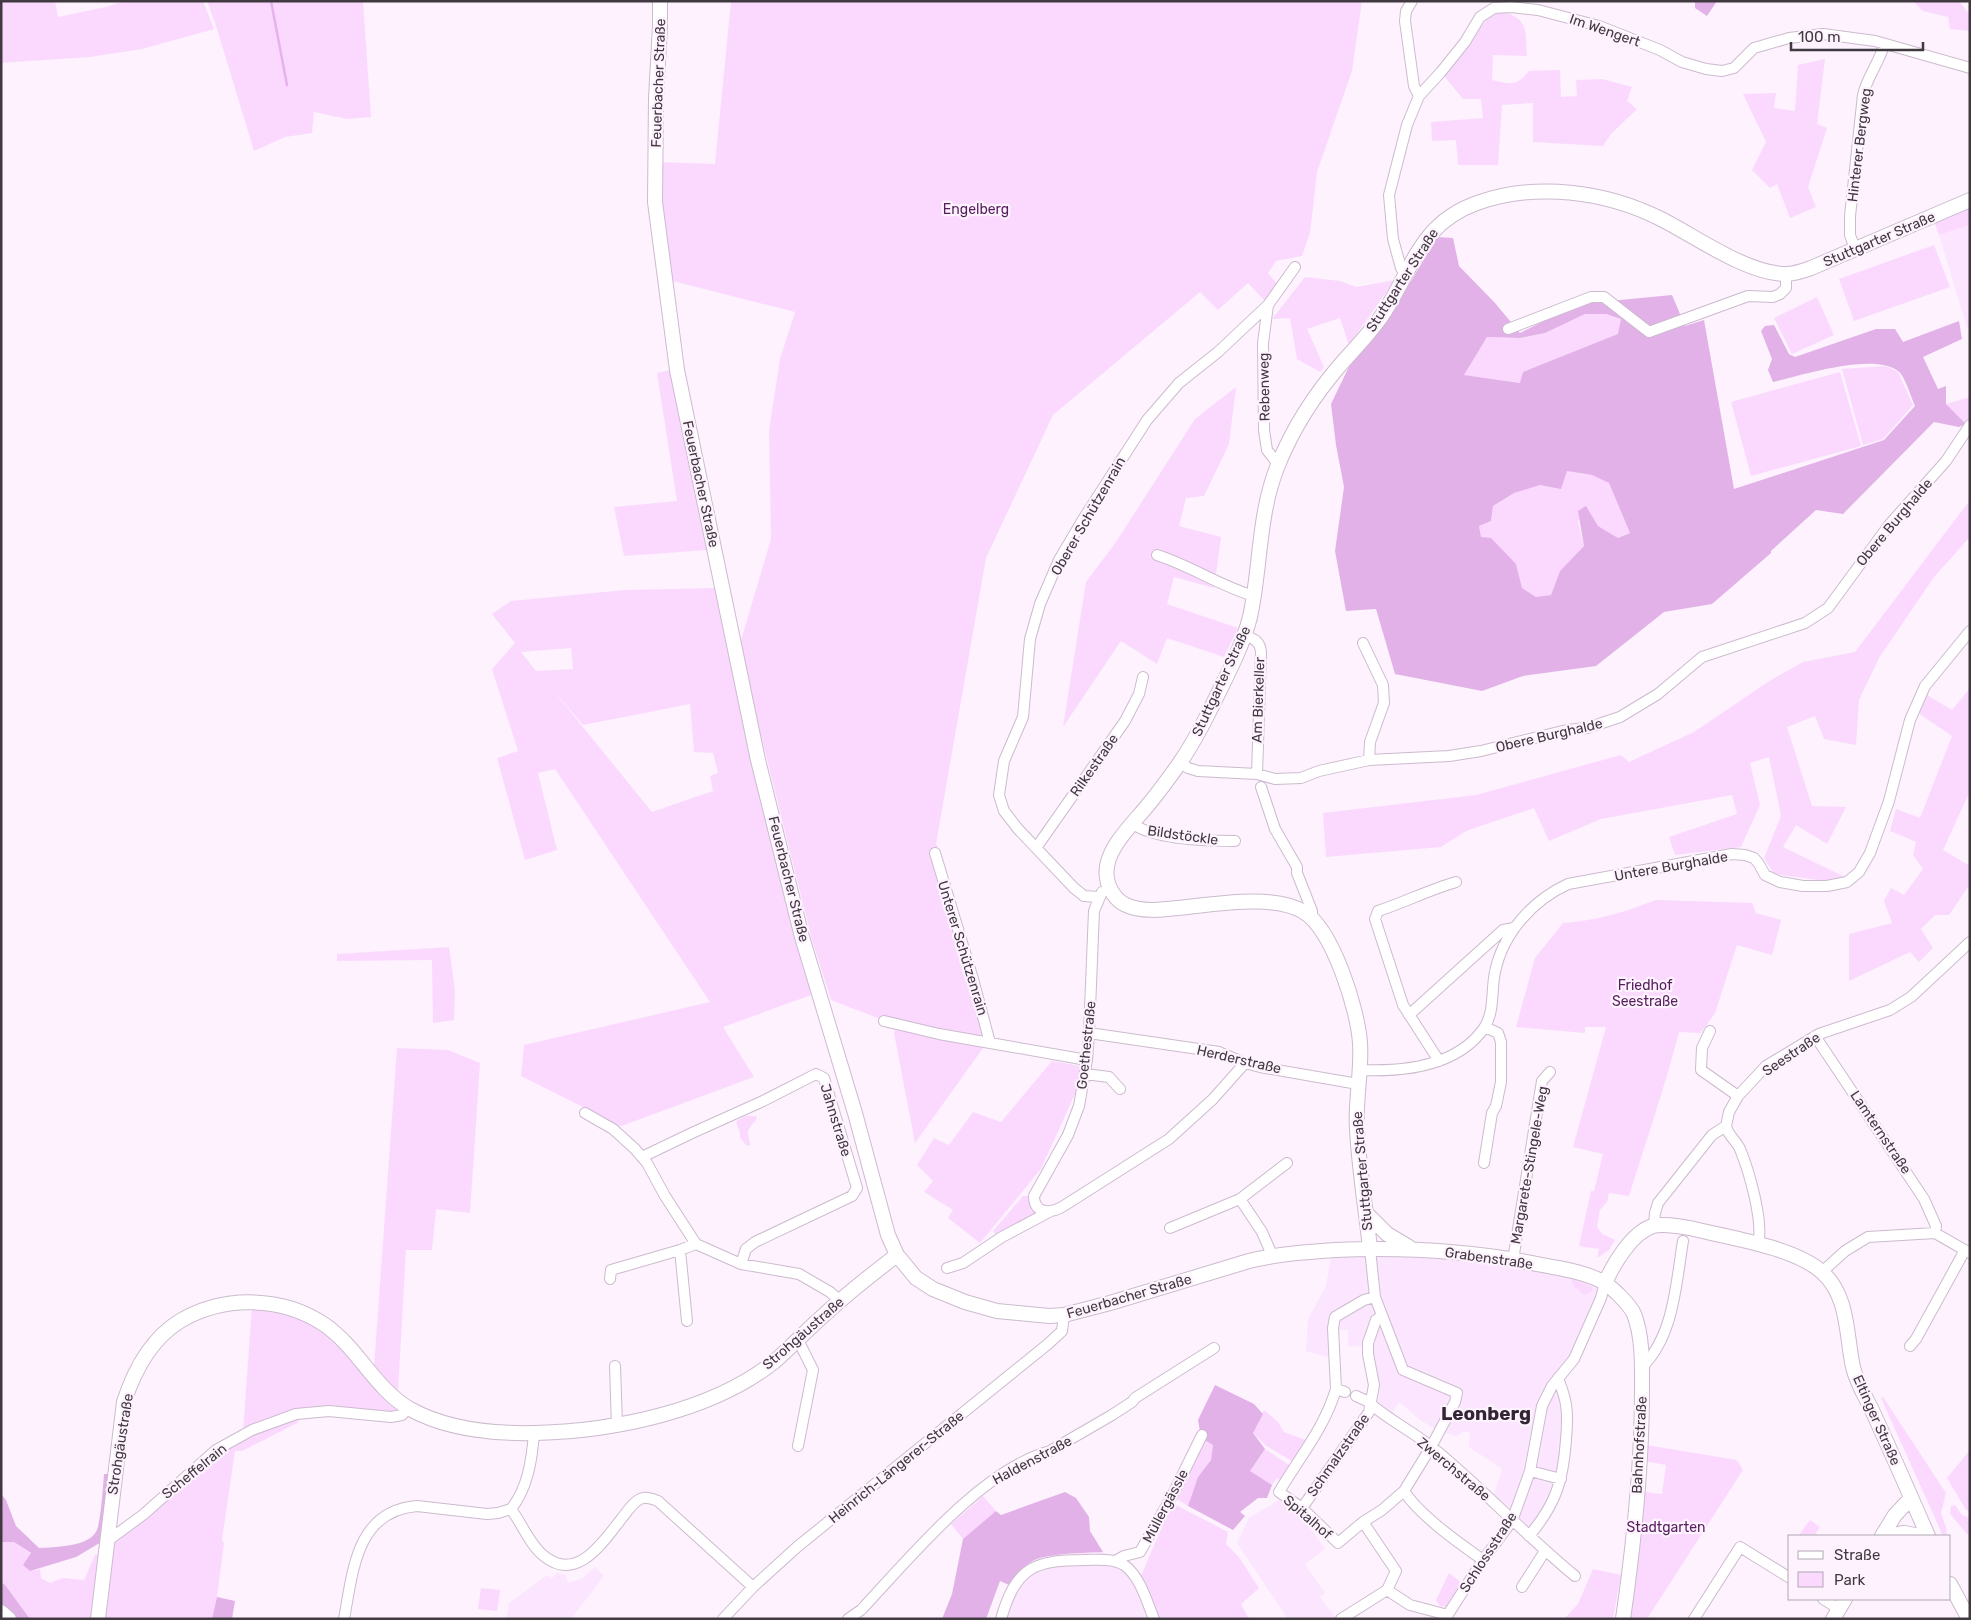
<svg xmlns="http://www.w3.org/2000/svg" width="1971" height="1620" font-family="Rubik,sans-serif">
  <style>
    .built { fill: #fce5fe }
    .green { fill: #fbd9ff; fill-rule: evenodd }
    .forest { fill: #e1b1e7; fill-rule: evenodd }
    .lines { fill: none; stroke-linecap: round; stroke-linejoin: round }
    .stream { stroke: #e4b4ea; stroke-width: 2.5 }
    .street-casing { stroke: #ccbbce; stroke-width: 12 }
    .secondary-casing { stroke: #ccbbce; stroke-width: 16 }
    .street { stroke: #fff; stroke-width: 10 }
    .secondary { stroke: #fff; stroke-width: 14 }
    .labels { text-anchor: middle; stroke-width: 4.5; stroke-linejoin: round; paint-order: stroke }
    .street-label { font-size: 14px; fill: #403940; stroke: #fdf2fe }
    .park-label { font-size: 14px; fill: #561e5d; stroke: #fdf2fe }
    .district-label { font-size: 19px; font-weight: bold; fill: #312433; stroke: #fdf2fe }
  </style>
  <rect width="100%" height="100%" fill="#fdf2fe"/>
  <path class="built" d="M1970,225V327L1967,328L1939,235Z
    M1422,1247L1587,1270L1606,1296L1579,1355L1560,1371L1571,1434L1553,1495L1534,1534L1491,1504L1502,1469L1469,1447L1470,1433L1465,1431L1456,1436L1437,1430L1419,1419L1399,1402L1391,1416L1375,1404L1370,1347L1348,1346V1330H1337L1334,1359L1306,1351L1308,1319L1326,1286L1332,1251Z
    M1279,1500L1305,1520L1325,1549L1305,1564L1325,1593L1320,1597L1336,1618L1286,1619V1616L1237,1543L1249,1518Z
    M1103,1552L1127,1561L1155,1619H996L1009,1585L1019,1573L1032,1561L1058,1555Z
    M595,1567L604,1576L571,1619H506L509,1603L547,1575L551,1579L557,1573L566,1575L568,1583L583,1578Z"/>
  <path class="green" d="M1,1H55L58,17L106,7L124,1H203L214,29L142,49L90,57L1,63Z
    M207,1H363L371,117L347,119L314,112L312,133L285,137L254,151L217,29Z
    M731,1H1362L1352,71L1317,172L1310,233L1302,256L1276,261L1268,273L1278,285L1265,301L1248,283L1218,310L1200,292L1053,415L986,558L936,844L938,847L936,857L986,1044L915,1143L894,1033L896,1025L831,1000L812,940L739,647L771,539L769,430L780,359L795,312L665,279L659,162L715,164Z
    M1913,1H1959L1970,15V31L1950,29L1948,17L1923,11Z
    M1497,9C1529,20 1525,25 1527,56L1493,55L1492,80C1511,84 1516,87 1529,71L1560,70L1561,97L1577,96L1576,80L1602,79L1632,87L1627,101L1637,109L1611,134L1603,146L1533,142V103L1502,105L1498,165H1458L1456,140L1432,141L1431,122L1483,118L1481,99H1463L1444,76L1489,16Z
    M1825,59L1817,124L1827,128L1808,187L1816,207L1790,218L1777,184L1770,188L1752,170L1766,142L1743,94L1776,93L1774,108L1795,111L1798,65Z
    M1970,206V225L1939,235L1934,221Z
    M1934,245L1950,287L1854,321L1839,279Z
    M1305,277L1340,281L1357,287L1395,280L1349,345L1340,318L1307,329L1324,367L1320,372L1297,359L1290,318L1272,319Z
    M1817,297L1834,335L1792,354L1774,318Z
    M1585,314H1606L1621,319L1619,334L1523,372L1521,383L1464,375L1487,337L1520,338L1545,333Z
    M1886,366L1898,372L1913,405L1883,439L1863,445L1842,369Z
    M671,370L708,550L624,556L614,507L677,501L657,373Z
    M1840,372L1861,446L1751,476L1731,402Z
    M1236,387L1229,444L1204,496L1186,498L1179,526L1221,537L1214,588L1174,577L1167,604L1238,628L1224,657L1167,638L1157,664L1121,641L1063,727L1086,582L1116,542L1195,419Z
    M1970,397V418L1966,424L1946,404Z
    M1567,471L1592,475L1609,483L1630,533L1618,538L1598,526L1586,506L1578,522L1584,546L1560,571L1551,595L1536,597L1522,588L1516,564L1481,537L1479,526L1491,521L1493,506L1514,493L1540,485L1561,488Z
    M1970,500V537L1934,577L1879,658L1859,700L1856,745L1824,739L1815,716L1787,727L1812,806L1846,807L1827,844L1796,825L1783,847L1845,877L1825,881L1774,874L1764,858L1781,816L1769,757L1750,763L1760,805L1741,847L1675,855L1669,837L1737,814L1732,795L1601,819L1549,841L1534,808L1466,831L1441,847L1326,857L1323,813L1476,795L1621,755L1629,762L1694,732L1771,680L1803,662L1855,652Z
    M716,588L754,773L814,994L723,1027L754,1077L616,1128L581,1106L521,1076L524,1045L710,1002L555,769L538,773L557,850L525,860L497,758L518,751L492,669L515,643L492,614L511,601L625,590ZM571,648L573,669L536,671L521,652ZM552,689L583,725L690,704L694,752L713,753L718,773L710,776L713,791L652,812Z
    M1970,688V791L1943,850L1970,866V884L1949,915H1935L1921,929L1933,948L1919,962L1910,952L1849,981V934L1892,923L1884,901L1891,888L1904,895L1923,869L1913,855L1916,842L1890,831L1896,809L1920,818L1952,736L1918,713L1927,695L1952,710Z
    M1656,900L1752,903L1756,913L1781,920L1772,955L1737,945L1715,1013L1701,1033L1679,1032C1665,1087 1646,1141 1629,1196L1609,1193L1607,1202L1600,1210L1597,1227L1602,1234L1615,1240L1609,1250L1597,1258L1599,1249L1579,1246L1591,1191H1594L1603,1154L1573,1147L1606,1027H1585V1033L1516,1027L1535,958L1563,923C1599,920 1622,913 1656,900Z
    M449,947L455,990L454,1020L433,1023L432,960L337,961V954Z
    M397,1048L448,1050L480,1063L470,1213L436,1209L432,1250H406L398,1393L374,1367Z
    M1052,1061L1081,1066L1078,1087L1041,1169L980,1243L948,1218L953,1210L924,1192L933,1181L917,1165L934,1138L949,1145L973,1112L1001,1122Z
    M746,1116H756L757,1118C755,1123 748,1127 748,1133C748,1137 750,1140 750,1145L747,1146L740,1138V1133L736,1122L738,1120Z
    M1023,1196H1028C1030,1206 1037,1209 1038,1216L997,1237L993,1231Z
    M1571,1279L1592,1287L1593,1290L1586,1295L1582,1294L1578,1289L1575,1288Z
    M252,1306L289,1312L329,1332L394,1406L396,1411L392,1414L321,1409L243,1431Z
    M1883,1397L1946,1493L1941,1513L1946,1527L1947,1536H1943L1881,1398Z
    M1264,1410L1278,1422L1284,1432L1311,1442L1301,1456L1292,1461L1266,1446L1253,1433Z
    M302,1417L297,1423L242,1451H235L222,1540L224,1543L217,1597L212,1619H104L112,1546L218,1453L271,1423Z
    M1201,1438L1213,1445L1211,1460L1198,1477L1188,1506L1172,1496Z
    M1646,1445L1737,1460L1743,1470L1647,1619H1623L1637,1491L1662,1494L1666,1465L1644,1461Z
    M1265,1449L1292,1467L1283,1481L1277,1478L1272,1485L1250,1471Z
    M1970,1450V1511L1966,1510L1947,1478Z
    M983,1496L996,1511L963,1539L951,1524Z
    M1172,1503L1228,1532L1226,1544L1238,1556L1259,1588L1241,1604L1249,1619H1160L1141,1576Z
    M1955,1505L1962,1515L1970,1518V1533L1967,1534L1950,1514L1951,1506Z
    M1810,1520L1820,1527L1814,1536H1798Z
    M1,1542H14L31,1554L30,1571L40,1569L41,1578L50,1583L63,1578L84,1580L95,1555L102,1552L95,1619H30L1,1582Z
    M1593,1569L1621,1575L1613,1619H1564L1578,1604Z
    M1449,1573L1462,1583L1447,1607L1440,1606L1436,1600Z
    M481,1588L500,1590L497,1611L478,1609Z"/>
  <path class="forest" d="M1695,1H1717L1707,16L1695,8Z
    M1437,237L1453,238L1459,266L1495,303L1520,333L1578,304L1672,295L1685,326L1704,320L1734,489L1884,440L1915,406C1911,397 1905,376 1898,371C1875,352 1802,375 1773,382L1768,370L1772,359L1761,331L1765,326L1774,325L1789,354L1795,357L1876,329H1895L1903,342L1959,321L1962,339L1923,357L1938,389L1946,386V404L1966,424L1959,427L1934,422L1843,514L1816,510L1771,551V553L1712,604L1664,612L1596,666L1523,676L1482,691L1395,674L1376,609L1346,611L1335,551L1344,487L1336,445L1331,404L1356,352L1397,305ZM1585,314H1606L1621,319L1618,334L1523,372L1520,383L1464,375L1487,337L1520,338L1545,333ZM1567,471L1592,475L1609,483L1630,533L1618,538L1598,526L1586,506L1578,511L1584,546L1560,571L1551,595L1536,597L1522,588L1516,564L1491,538L1481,537L1479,526L1491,521L1493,506L1514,493L1540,485L1561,489Z
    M1215,1385L1254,1404L1263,1414L1253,1433L1265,1449L1250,1471L1272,1485L1267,1498H1258L1240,1512L1245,1516L1233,1530L1188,1506L1198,1477L1211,1460L1213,1445L1201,1438L1198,1420Z
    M104,1474H110L103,1541L76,1557L30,1571L23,1565L31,1553L14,1542H1V1494L6,1500L16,1526L39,1548C55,1547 90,1547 97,1530C101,1519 103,1487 104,1474Z
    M1065,1492L1076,1498L1089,1517L1090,1531L1103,1552C1086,1553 1044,1553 1031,1562C1022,1568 1016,1577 1009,1585L1000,1581L986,1619H942L952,1594L963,1539L996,1511L1001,1515Z
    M1,1582L5,1585L30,1619H14L1,1606Z
    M217,1597L235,1601L232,1619H212Z"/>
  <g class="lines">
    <path class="stream" d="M271,1L287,85"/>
    <g class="street-casing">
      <path id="street" d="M1412,1L1406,11L1405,21L1414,86L1419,96
        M1855,249L1850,235V216L1863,95C1867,77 1879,63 1884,45
        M1406,275L1401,268L1393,239L1389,195L1407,125L1419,96L1441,72L1465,42L1480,17L1494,8L1511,7L1538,10L1599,26L1660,50L1682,62L1706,69L1722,71L1734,68L1754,48L1789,38L1823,34L1875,41L1970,68
        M1268,305L1263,343L1264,430L1267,450L1278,464
        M1508,329L1591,297H1604L1649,332L1748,296L1773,297L1780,294L1786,288V274
        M1157,555C1191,566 1220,586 1254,596
        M1244,635C1254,639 1260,641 1261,652L1257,774
        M1363,643L1383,685L1384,703L1370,742L1369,760
        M1180,762L1188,768L1198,771L1257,774L1275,779L1301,778L1319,771L1369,760L1449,756L1481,751L1567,730L1587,728L1620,717L1658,694L1702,657L1805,623L1828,608L1889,525L1946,461L1970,425
        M1261,787L1275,829L1297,867V873L1312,911V918
        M1133,824C1155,840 1207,841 1235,841
        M1036,848L1125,721L1139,694L1143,677
        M935,853L973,979L990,1043
        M1102,892L1094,911L1089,1033L1087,1060L1079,1106L1068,1135L1034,1196C1034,1213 1049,1214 1062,1207L1169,1139L1213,1099L1245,1063
        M1099,897L1084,896L1074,888L1018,829L1004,811L999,795L1004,761L1023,717L1030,639L1040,604L1059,560L1082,521L1147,420L1179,383L1218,352L1268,305L1295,267
        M1409,1015L1503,930L1514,928
        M884,1021L939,1034L1087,1060
        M1710,1031L1702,1048L1701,1070L1738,1096
        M1089,1033L1219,1052L1245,1063L1260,1067L1358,1084
        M1815,1036L1924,1199L1936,1226L1935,1233
        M1439,1061L1403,1005L1375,919L1378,911C1405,902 1429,890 1456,882
        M1359,1070C1403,1072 1457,1067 1484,1028C1495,1012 1491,989 1495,972C1503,933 1533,900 1568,884L1732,854L1745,855L1754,858L1759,864L1765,875L1780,882L1803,886H1827L1847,882L1859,872L1870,853L1889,801L1910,720L1925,686L1970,631
        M1085,1074L1109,1077L1120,1089
        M585,1113L613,1129L635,1149L647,1163L665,1196L696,1244L741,1264L799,1274L830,1292L840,1301
        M1726,1126C1728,1136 1736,1140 1740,1149C1749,1171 1764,1222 1758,1245
        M642,1157L692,1133L763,1101L816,1074L824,1078L857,1188L852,1196L755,1242L746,1249L741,1264
        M1484,1163L1492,1113L1496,1106L1501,1082V1042L1498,1033L1485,1027
        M1240,1199L1262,1232L1272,1255
        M1654,1226L1655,1213L1658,1203L1712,1135L1726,1126L1729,1112L1738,1096L1766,1066L1819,1034L1890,1010L1911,997L1970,942
        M1170,1228L1240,1199L1287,1163
        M680,1250L687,1321
        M1513,1260L1542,1081L1550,1072
        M947,1268L963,1263L1002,1237L1049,1212
        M1822,1272L1845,1251L1868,1237L1935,1233L1970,1253
        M610,1279L611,1270L680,1250L696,1244
        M798,1340L813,1370L798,1446
        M1910,1346L1916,1339L1965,1250
        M615,1366L617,1426
        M1642,1367C1674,1336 1676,1283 1683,1241
        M1336,1389C1325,1427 1299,1458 1279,1492L1302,1508L1338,1543L1363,1522L1382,1510L1404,1491L1431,1447L1455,1402L1457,1393L1403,1370L1375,1297L1370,1249
        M1345,1392L1336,1389L1333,1328L1335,1317L1364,1300L1375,1297
        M1356,1396L1367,1401C1387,1419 1412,1431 1433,1448C1482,1488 1526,1536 1575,1576
        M1530,1471L1561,1479
        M1404,1491C1419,1515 1459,1543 1483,1560
        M1302,1508L1369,1412L1374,1385L1368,1354V1343L1376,1320L1382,1316
        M511,1509C522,1524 530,1545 544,1556C577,1583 603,1542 622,1518C627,1512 632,1503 640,1499C646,1496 653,1499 658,1501L753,1587
        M511,1509C528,1488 532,1459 534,1433
        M1529,1536C1556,1504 1563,1481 1566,1440C1567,1428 1568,1416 1566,1405C1565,1396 1561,1387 1558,1378
        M106,1542L144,1514L216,1450L252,1430L296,1414L329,1411L391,1417L402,1415L408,1408
        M1115,1561L1124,1556L1140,1552L1172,1496L1202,1435
        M1522,1587L1545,1551
        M1387,1590L1410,1605L1448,1615
        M1823,1599L1839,1609
        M344,1619C353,1571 356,1511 417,1506L487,1514L498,1513L511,1509
        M723,1619L753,1587L797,1547L1048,1344L1062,1331L1064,1315
        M848,1619L861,1610C910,1558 981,1470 1050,1451L1112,1415L1132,1402L1135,1398L1214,1348
        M1001,1619C1016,1567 1034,1560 1086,1560C1098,1560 1113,1558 1124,1565C1140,1576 1147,1602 1154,1619
        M1341,1619L1387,1590L1396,1571L1363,1522
        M1445,1619L1483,1560L1512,1521L1530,1471L1542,1406L1552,1386L1574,1359L1601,1298L1605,1283
        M1694,1619L1740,1547L1790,1578"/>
    </g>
    <g class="secondary-casing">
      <path id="secondary" d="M660,1V26L656,98L655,202L677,370L758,760L802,937L855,1113L888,1235L897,1255L916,1278L933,1289L965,1302L997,1311L1049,1316L1064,1315L1110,1303L1249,1261C1277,1254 1306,1252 1335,1250C1404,1247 1474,1251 1542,1265C1562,1269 1585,1272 1603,1282C1612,1287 1630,1305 1634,1314C1643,1337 1642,1366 1642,1389C1642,1466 1634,1543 1623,1619
        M1367,1214L1387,1234L1409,1247
        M1370,1249C1366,1209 1359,1169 1357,1129C1355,1100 1362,1072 1360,1043C1358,1010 1333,930 1304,912C1273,893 1212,905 1177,908C1161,910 1141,912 1126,905C1116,901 1108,888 1107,878C1102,851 1133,824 1148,805C1159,792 1169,778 1179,764C1190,748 1200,730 1209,712C1223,683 1242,649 1250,617C1261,567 1258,514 1278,465C1293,428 1315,394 1341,364C1357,346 1373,330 1385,311C1414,265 1421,223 1477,203C1536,182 1605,191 1661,219C1695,236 1747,274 1786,274C1794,274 1803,271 1811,268L1970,200
        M1605,1283C1613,1265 1632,1232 1653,1226C1665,1223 1682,1227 1694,1229C1730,1238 1794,1247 1822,1272C1849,1296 1846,1335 1853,1367C1857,1385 1869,1402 1876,1419C1894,1458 1911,1497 1928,1536
        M1882,1536L1895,1515L1911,1498
        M1887,1536L1904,1533L1920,1536
        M1950,1584L1969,1619
        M1,1612L9,1619
        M98,1619L124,1402C134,1371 151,1339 180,1321C224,1295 283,1296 325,1325C358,1348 375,1389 410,1409C446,1429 495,1434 536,1433C614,1431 713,1411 775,1361C792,1346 808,1329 825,1314C848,1293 872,1274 897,1255
        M1833,1619L1845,1599"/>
    </g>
    <use href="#street" class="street"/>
    <use href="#secondary" class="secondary"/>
  </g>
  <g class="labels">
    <g class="street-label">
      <text transform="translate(1605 30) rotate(19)" y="5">Im Wengert</text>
      <text transform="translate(658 83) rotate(-88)" y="5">Feuerbacher Straße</text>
      <text transform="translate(1859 145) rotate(-83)" y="5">Hinterer Bergweg</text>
      <text transform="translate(1879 239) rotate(-23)" y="5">Stuttgarter Straße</text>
      <text transform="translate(1402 280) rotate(-57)" y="5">Stuttgarter Straße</text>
      <text transform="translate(1264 387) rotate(-91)" y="5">Rebenweg</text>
      <text transform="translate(701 484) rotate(78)" y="5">Feuerbacher Straße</text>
      <text transform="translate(1088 516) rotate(-60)" y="5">Oberer Schützenrain</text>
      <text transform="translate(1894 522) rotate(-50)" y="5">Obere Burghalde</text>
      <text transform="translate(1221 681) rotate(-65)" y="5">Stuttgarter Straße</text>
      <text transform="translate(1258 700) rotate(-88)" y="5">Am Bierkeller</text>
      <text transform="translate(1549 735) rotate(-13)" y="5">Obere Burghalde</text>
      <text transform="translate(1094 765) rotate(-55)" y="5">Rilkestraße</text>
      <text transform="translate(1183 835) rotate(8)" y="5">Bildstöckle</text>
      <text transform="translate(1671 866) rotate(-10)" y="5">Untere Burghalde</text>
      <text transform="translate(789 879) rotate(76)" y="5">Feuerbacher Straße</text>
      <text transform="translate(963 948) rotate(73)" y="5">Unterer Schützenrain</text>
      <text transform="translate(1086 1045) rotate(-84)" y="5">Goethestraße</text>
      <text transform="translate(1791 1054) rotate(-34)" y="5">Seestraße</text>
      <text transform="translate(1239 1059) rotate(13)" y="5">Herderstraße</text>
      <text transform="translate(836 1120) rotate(73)" y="5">Jahnstraße</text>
      <text transform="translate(1881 1132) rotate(56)" y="5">Lamternstraße</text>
      <text transform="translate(1529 1165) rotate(-80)" y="5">Margarete-Stingele-Weg</text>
      <text transform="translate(1362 1171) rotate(-95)" y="5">Stuttgarter Straße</text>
      <text transform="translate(1489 1258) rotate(8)" y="5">Grabenstraße</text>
      <text transform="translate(1129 1296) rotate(-16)" y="5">Feuerbacher Straße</text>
      <text transform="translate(803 1333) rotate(-41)" y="5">Strohgäustraße</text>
      <text transform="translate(1877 1420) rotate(66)" y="5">Eltinger Straße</text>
      <text transform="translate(120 1444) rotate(-81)" y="5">Strohgäustraße</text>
      <text transform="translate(1639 1445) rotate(-87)" y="5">Bahnhofstraße</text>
      <text transform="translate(1338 1455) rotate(-55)" y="5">Schmalzstraße</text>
      <text transform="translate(1032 1460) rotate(-28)" y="5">Haldenstraße</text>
      <text transform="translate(896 1467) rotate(-39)" y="5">Heinrich-Längerer-Straße</text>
      <text transform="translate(1454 1469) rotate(40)" y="5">Zwerchstraße</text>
      <text transform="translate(194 1471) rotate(-39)" y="5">Scheffelrain</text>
      <text transform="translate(1165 1506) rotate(-62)" y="5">Müllergässle</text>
      <text transform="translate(1308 1517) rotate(41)" y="5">Spitalhof</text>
      <text transform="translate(1488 1552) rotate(-57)" y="5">Schlossstraße</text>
    </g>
    <g class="park-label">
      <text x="976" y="214">Engelberg</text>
      <text x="1645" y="990">Friedhof<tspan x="1645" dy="16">Seestraße</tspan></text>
      <text x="1666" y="1532">Stadtgarten</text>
    </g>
    <g class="district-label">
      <text x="1486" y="1420">Leonberg</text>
    </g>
  </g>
  <rect width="1971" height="1620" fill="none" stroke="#403940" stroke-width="5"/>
  <rect x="1788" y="1535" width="162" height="65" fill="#fdf2fe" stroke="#b1a8b2"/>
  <rect x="1798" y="1551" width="25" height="8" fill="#ffffff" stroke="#b1a8b2"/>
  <text x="1834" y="1560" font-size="15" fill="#403940">Straße</text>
  <rect x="1798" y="1572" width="25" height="15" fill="#fbd9ff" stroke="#b1a8b2"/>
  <text x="1834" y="1585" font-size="15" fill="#403940">Park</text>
  <path d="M1791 42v8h132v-8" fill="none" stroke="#403940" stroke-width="2.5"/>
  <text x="1798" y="42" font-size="15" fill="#403940" stroke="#fdf2fe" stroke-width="4" paint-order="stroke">100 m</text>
</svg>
